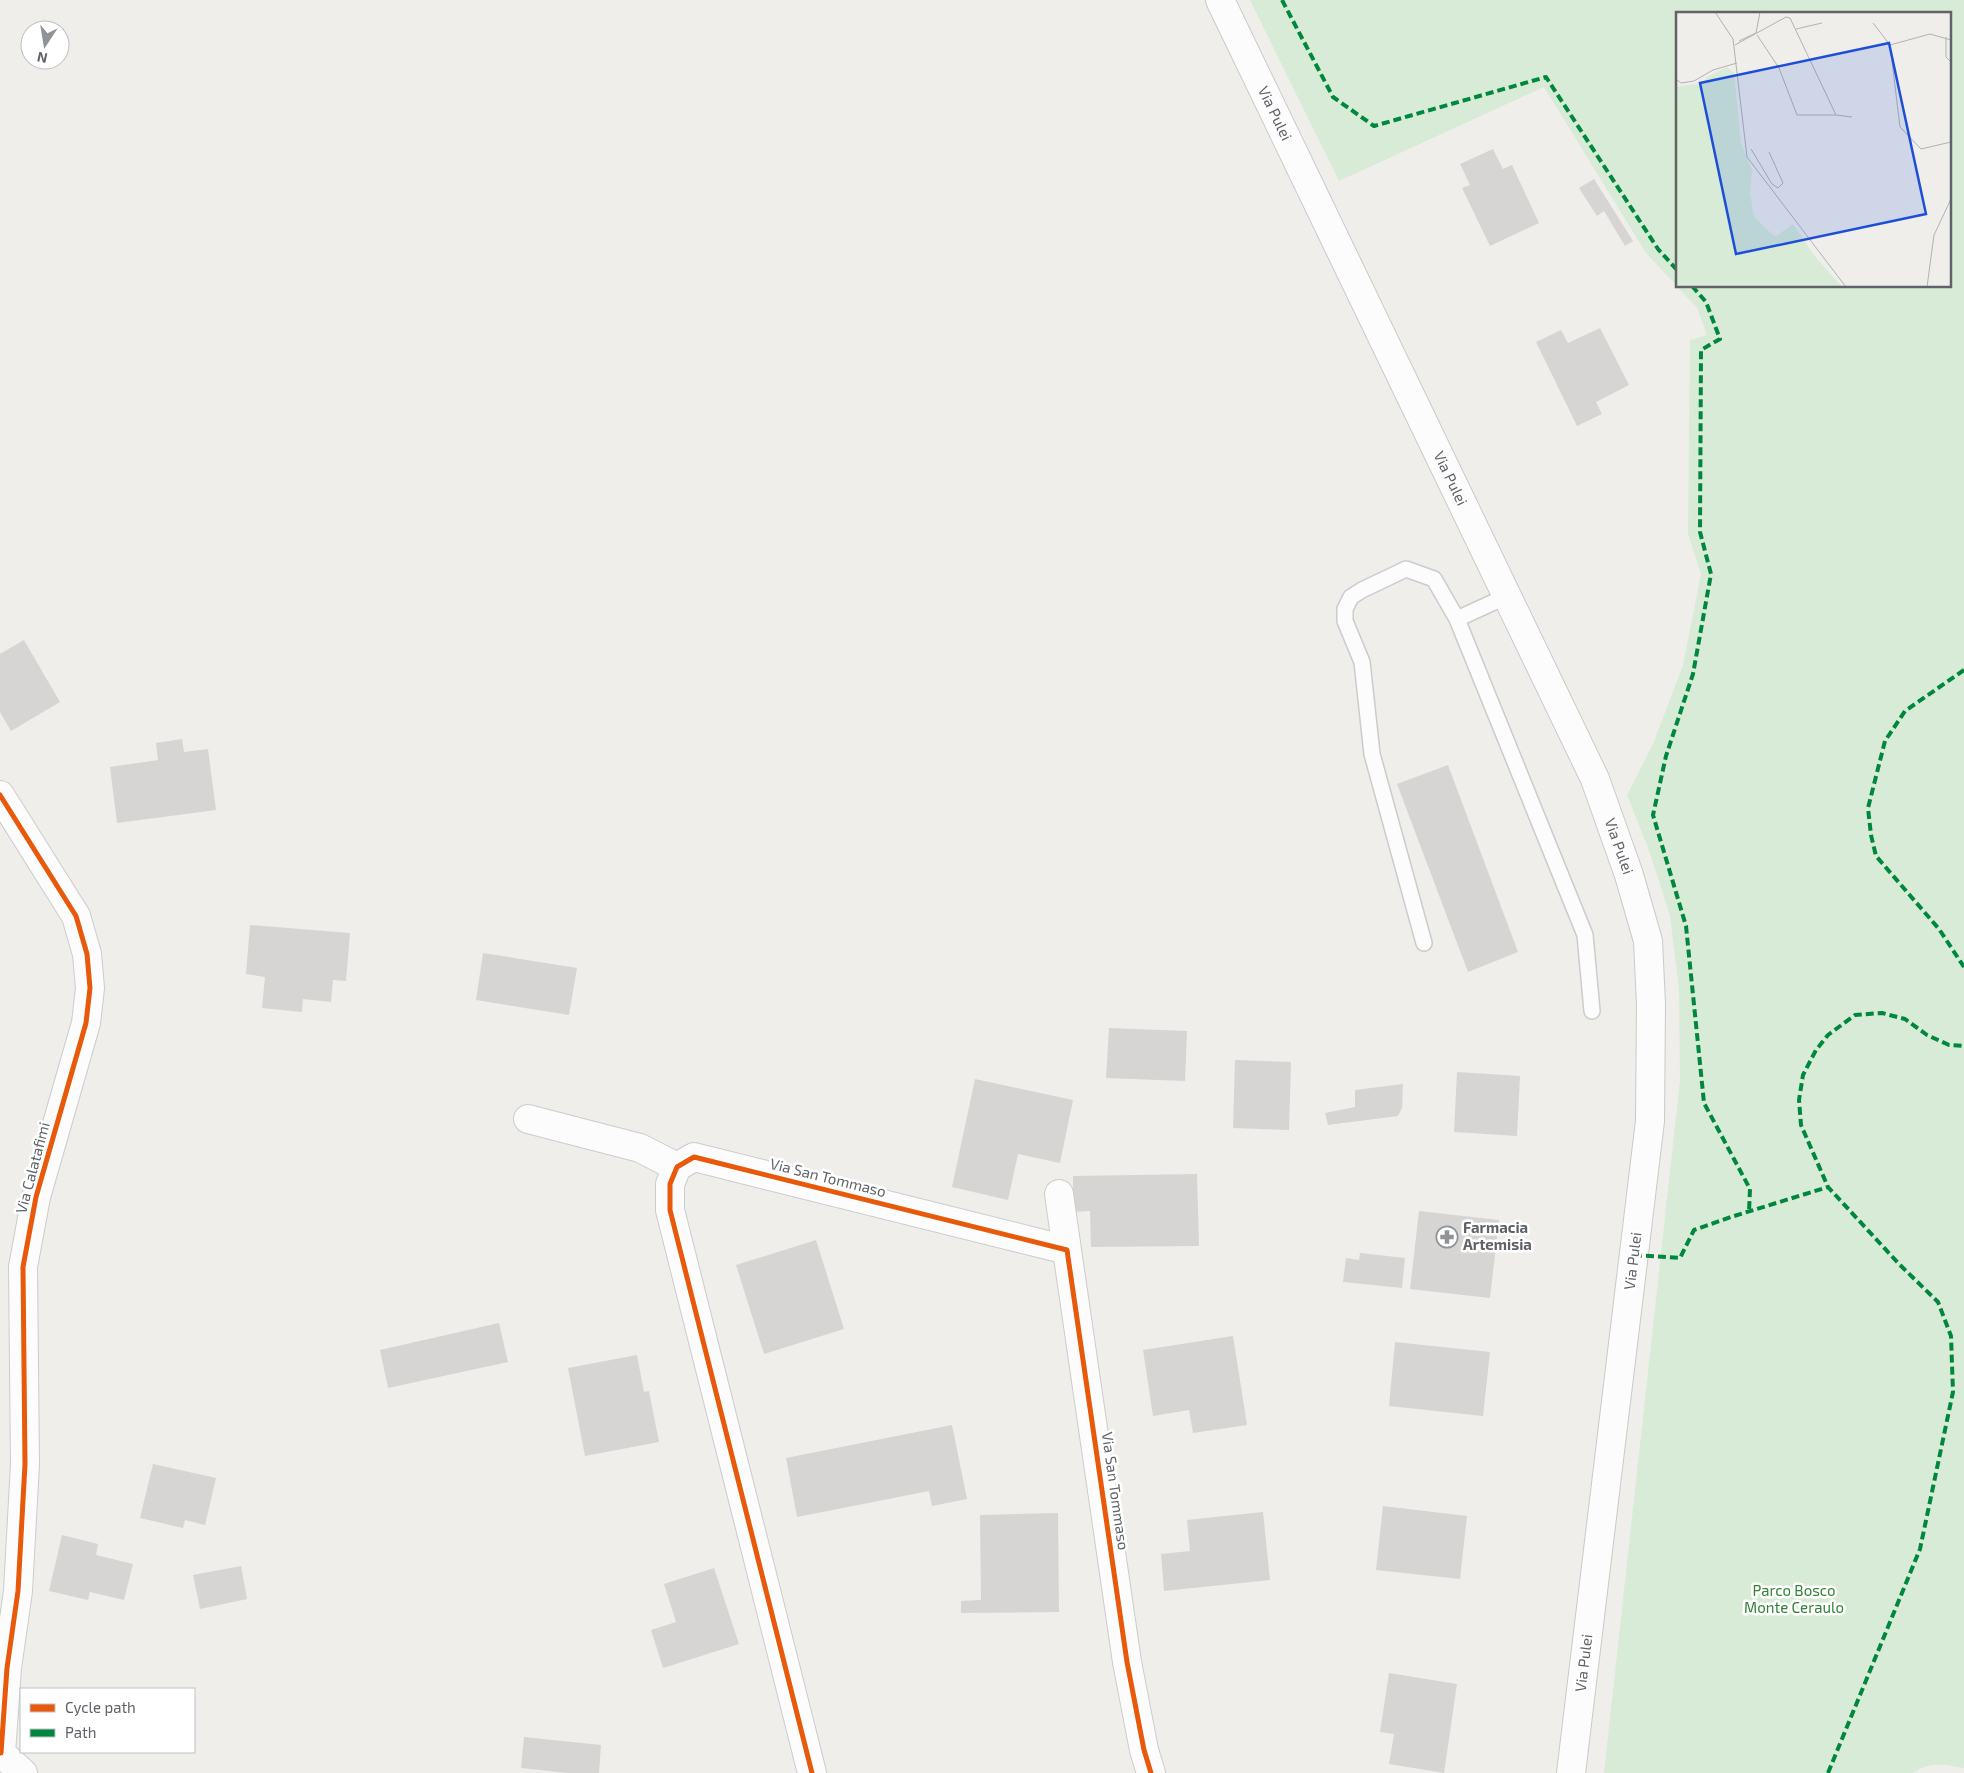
<svg xmlns="http://www.w3.org/2000/svg" width="1964" height="1773" font-family="'Exo 2',sans-serif">
  <style>
    .green { fill: #d8ebd6; fill-rule: evenodd }
    .building { fill: #d6d5d3 }
    .lines { fill: none; stroke-linecap: round; stroke-linejoin: round }
    .lane-casing { stroke: #cbcccc; stroke-width: 18 }
    .street-casing { stroke: #cbcccc; stroke-width: 30 }
    .secondary-casing { stroke: #cacacb; stroke-width: 30 }
    .lane { stroke: #fdfcfc; stroke-width: 15 }
    .street { stroke: #fdfcfc; stroke-width: 28 }
    .secondary { stroke: #fdfcfc; stroke-width: 28 }
    .quiet { stroke: #00873e; stroke-width: 4; stroke-dasharray: 8 4; stroke-linecap: butt }
    .cycleway-casing { stroke: #fff; stroke-width: 8 }
    .cycleway { stroke: #e8590c; stroke-width: 5 }
    .labels { text-anchor: middle; stroke-width: 5; stroke-linejoin: round; paint-order: stroke }
    .street-label { font-size: 15px; fill: #5f6368; stroke: #fff }
    .poi-label { font-size: 15px; font-weight: bold; fill: #5f6368; stroke: #fff; text-anchor: start }
    .park-label { font-size: 15px; fill: #348238; stroke: #fff }
    .inset-road { fill: none; stroke: #b1b2b2; stroke-width: 1 }
    .view { fill: #1d4ed8; fill-opacity: 0.15; stroke: #1d4ed8; stroke-width: 2.5 }
    .inset-edge { fill: none; stroke: #5f6368; stroke-width: 2.5 }
  </style>
  <rect width="100%" height="100%" fill="#efeeea"/>
  <path class="green" d="M1250,0H1964V1768C1945,1765 1930,1761 1913,1773H1604L1680,1080L1679,989L1670,916L1650,853L1627,795L1653,744L1683,665L1701,574L1688,534L1690,340L1707,335L1697,308L1646,253L1544,87L1339,181ZM1678,14H1950V286H1678Z"/>
  <path class="building" d="M1493,149L1503,169L1512,165L1539,223L1490,246L1462,188L1470,185L1460,164Z
    M1594,179L1633,241L1625,246L1604,211L1597,216L1579,188Z
    M1600,328L1629,385L1596,402L1602,414L1577,426L1536,342L1561,330L1568,343Z
    M24,640L60,702L11,731L0,712V654Z
    M182,739L184,752L208,749L216,810L117,823L110,767L158,760L156,743Z
    M1448,765L1518,952L1468,972L1397,784Z
    M250,925L350,933L346,981L333,980L331,1002L303,999L302,1012L262,1008L265,977L246,974Z
    M483,953L577,968L569,1015L476,1000Z
    M1109,1028L1187,1031L1185,1081L1106,1078Z
    M1235,1060L1291,1062L1289,1130L1233,1128Z
    M1457,1072L1520,1076L1517,1136L1454,1132Z
    M975,1079L1073,1100L1060,1163L1018,1154L1008,1200L952,1187Z
    M1403,1084L1402,1108L1398,1116L1328,1125L1325,1113L1355,1107V1090Z
    M1197,1174L1199,1246L1091,1247L1090,1211L1073,1212V1176Z
    M1419,1211L1499,1220L1490,1298L1410,1289Z
    M816,1240L844,1329L764,1354L736,1265Z
    M1360,1253L1405,1258L1402,1288L1343,1282L1346,1258L1359,1260Z
    M499,1323L508,1362L388,1388L380,1350Z
    M1233,1336L1247,1425L1193,1433L1189,1410L1153,1416L1143,1350Z
    M1395,1342L1490,1352L1483,1416L1389,1406Z
    M637,1355L644,1392L649,1391L659,1442L585,1456L568,1368Z
    M952,1425L967,1499L932,1506L929,1491L797,1517L786,1458Z
    M153,1464L216,1478L205,1525L185,1520L183,1528L140,1518Z
    M1383,1506L1467,1516L1460,1579L1376,1570Z
    M1263,1512L1270,1580L1164,1591L1161,1554L1190,1551L1187,1520Z
    M1058,1513L1059,1612L961,1613V1601L981,1600L980,1515Z
    M62,1535L98,1544L96,1555L133,1564L124,1600L90,1592L88,1600L49,1591Z
    M241,1566L247,1599L200,1609L193,1575Z
    M714,1568L739,1644L663,1668L651,1630L676,1622L664,1584Z
    M1389,1673L1457,1684L1444,1773L1389,1764L1394,1734L1380,1732Z
    M524,1737L601,1745L599,1773H568L521,1768Z"/>
  <g class="lines">
    <g class="lane-casing">
      <path id="lane" d="M1507,596L1457,619L1585,935L1592,1011
        M1424,943L1372,754L1362,662L1345,621V609L1351,597L1362,590L1406,569L1434,579L1457,619"/>
    </g>
    <g class="street-casing">
      <path id="street" d="M0,795L76,916L87,954L90,988L86,1023L36,1197L23,1267L25,1464L18,1591L7,1668L1,1753
        M528,1119L640,1148L677,1167
        M1059,1194L1067,1250
        M1,1753L23,1773
        M812,1773L670,1210V1184L677,1167L694,1157L1067,1250L1127,1662L1144,1750L1151,1773"/>
    </g>
    <g class="secondary-casing">
      <g id="secondary">
        <path id="s1" d="M1220,0L1595,779L1629,875L1648,941L1651,1004L1650,1121L1571,1773"/>
      </g>
    </g>
    <use href="#lane" class="lane"/>
    <use href="#street" class="street"/>
    <use href="#secondary" class="secondary"/>
    <path class="quiet" d="M1282,0L1333,97L1374,126L1546,77L1658,249L1678,271
      M1692,286L1706,302L1720,339L1701,350L1700,532L1711,574L1693,674L1666,756L1653,815L1686,926L1704,1103L1750,1189L1749,1212
      M1964,670L1905,711L1885,741L1868,808L1871,835L1876,856L1939,929L1964,967
      M1634,1255L1680,1258L1694,1230L1731,1217L1828,1187
      M1828,1773L1920,1549L1953,1392L1951,1336L1938,1302L1899,1264L1828,1187L1801,1125L1799,1100L1803,1075L1816,1050L1828,1035L1855,1015L1882,1013L1905,1019L1927,1035L1949,1045L1964,1046"/>
    <g class="cycleway-casing">
      <path id="cycleway" d="M0,795L76,916L87,954L90,988L86,1023L36,1197L23,1267L25,1464L18,1591L7,1668L1,1753H0
        M812,1773L670,1210V1184L677,1167L694,1157L1067,1250L1127,1662L1144,1750L1151,1773"/>
    </g>
    <use href="#cycleway" class="cycleway"/>
  </g>
  <defs>
    <g id="pharmacy-ring" transform="scale(1.125)"><circle r="9.5" fill="#fff" stroke="#919496" stroke-width="1.5"/><path d="M-2-6h4v4h4v4h-4v4h-4v-4h-4v-4h4Z" fill="#919496"/></g>
  </defs>
  <g fill-rule="evenodd">
    <use href="#pharmacy-ring" x="1447" y="1237"/>
  </g>
  <g class="labels">
    <g class="street-label">
      <text dy="5" stroke="none"><textPath href="#s1" startOffset="126">Via Pulei</textPath></text>
      <text dy="5" stroke="none"><textPath href="#s1" startOffset="531">Via Pulei</textPath></text>
      <text dy="5" stroke="none"><textPath href="#s1" startOffset="936">Via Pulei</textPath></text>
      <text transform="translate(33 1168) rotate(-75)" y="5">Via Calatafimi</text>
      <text transform="translate(828 1178) rotate(14)" y="5">Via San Tommaso</text>
      <text transform="translate(1633 1261) rotate(-83)" y="5">Via Pulei</text>
      <text transform="translate(1115 1491) rotate(82)" y="5">Via San Tommaso</text>
      <text transform="translate(1584 1663) rotate(-83)" y="5">Via Pulei</text>
    </g>
    <g class="poi-label">
      <text x="1463" y="1233">Farmacia<tspan x="1463" dy="17">Artemisia</tspan></text>
    </g>
    <g class="park-label">
      <text x="1794" y="1596">Parco Bosco<tspan x="1794" dy="17">Monte Ceraulo</tspan></text>
    </g>
  </g>
  <g transform="translate(1676 12)">
    <rect width="275" height="275" fill="#efeeea"/>
    <path d="M51,55L58,61L65,132L76,158L74,181L78,205L99,225L117,212L137,242L166,275H0V75L27,71L31,65Z" fill="#d8ebd6"/>
    <path class="inset-road" d="M39,0L57,27L71,145L170,275M197,11L214,33M120,17L146,11M270,25V45L275,50M63,29L80,21L84,0M59,33L110,5L114,6L160,103H121L103,56L81,23M214,33L224,115L245,137L275,130M214,33L254,22L275,28M0,67L5,71L18,69L37,58L61,51M160,103L176,105M75,137L96,172M93,140L107,171L102,176L96,172M251,275L258,223L275,187"/>
    <path class="view" d="M213,31L250,202L60,242L24,71Z"/>
    <rect width="275" height="275" class="inset-edge"/>
  </g>
  <rect x="20" y="1688" width="175" height="65" fill="#ffffff" stroke="#bfc1c3"/>
  <rect x="30" y="1704" width="25" height="8" fill="#e8590c" stroke="#bfc1c3"/>
  <text x="65" y="1713" font-size="15" fill="#5f6368">Cycle path</text>
  <rect x="30" y="1729" width="25" height="8" fill="#00873e" stroke="#bfc1c3"/>
  <text x="65" y="1738" font-size="15" fill="#5f6368">Path</text>
  <g transform="translate(45 45) rotate(192)"><circle r="24" fill="#ffffff" stroke="#bfc1c3"/>
  <path d="M0-4L9 19L0 12L-9 19Z" fill="#919496"/>
  <text y="-8" font-size="14" font-weight="bold" text-anchor="middle" fill="#5f6368">N</text>
  </g>
</svg>
